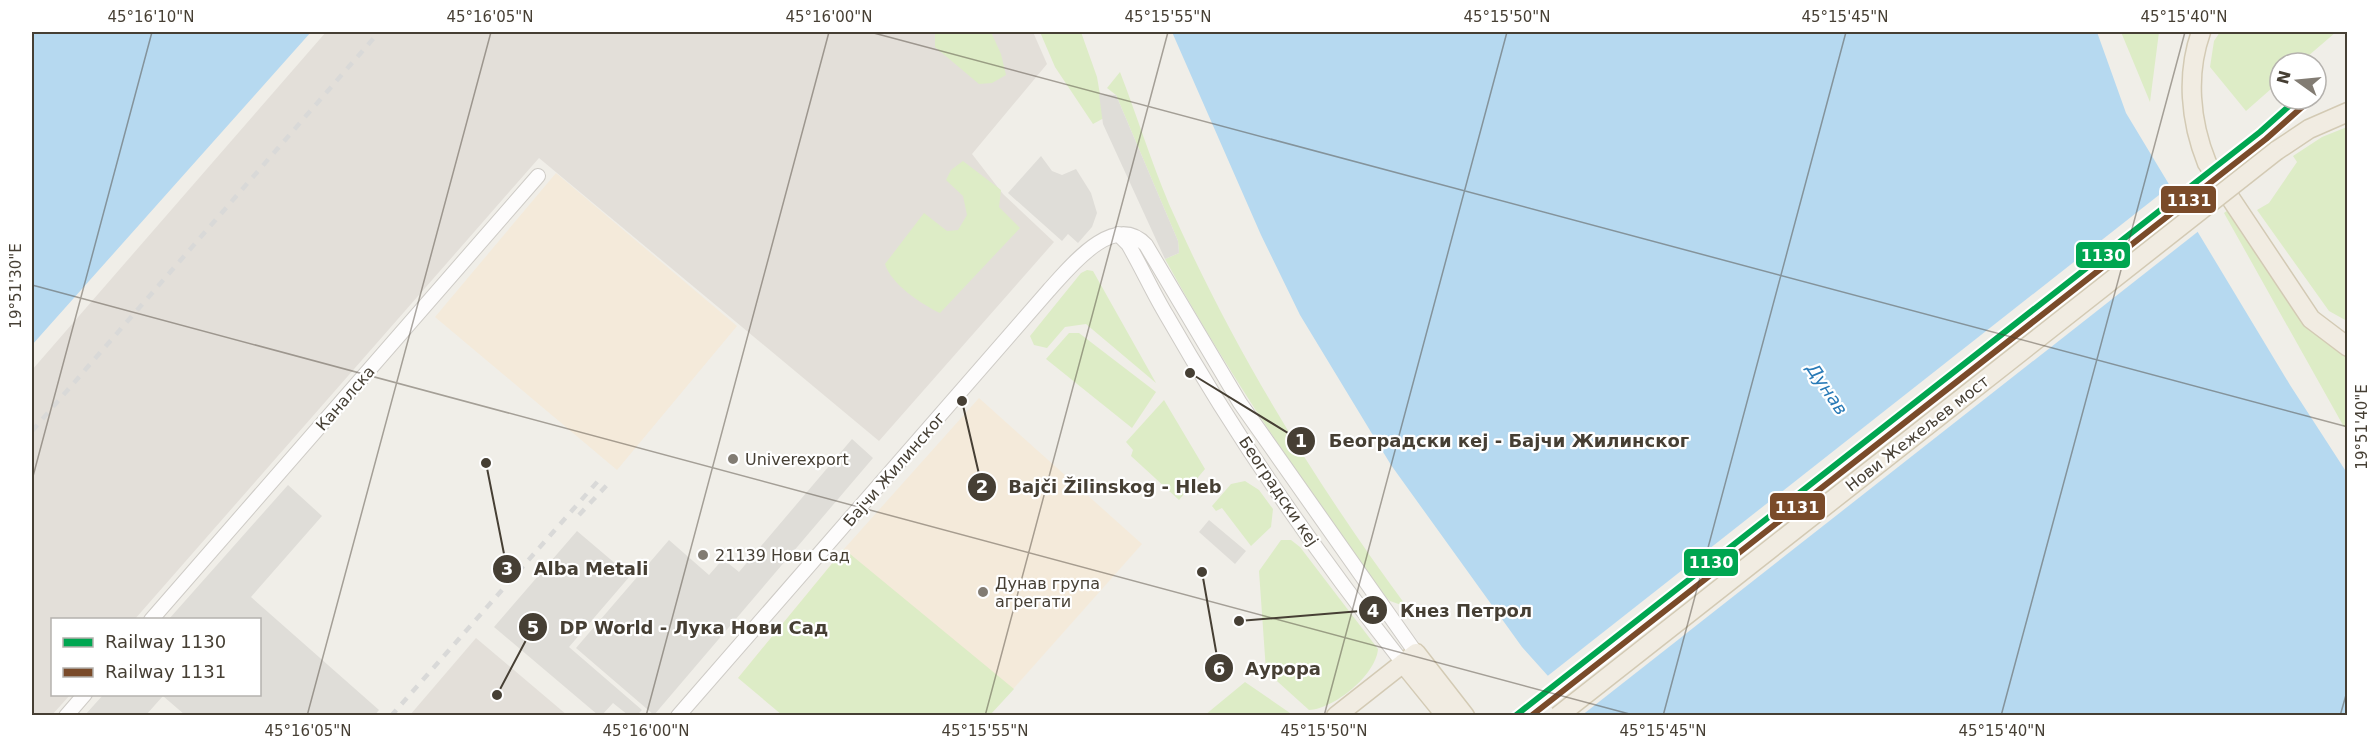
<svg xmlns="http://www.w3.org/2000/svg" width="2379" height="747" font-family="'DejaVu Sans',sans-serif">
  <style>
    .commercial { fill: #f4eada }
    .industrial { fill: #e3dfd9 }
    .green { fill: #ddecc6 }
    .parking { fill: #dfddd8 }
    .water { fill: #b6d9f0 }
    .pier { fill: #f0eee8 }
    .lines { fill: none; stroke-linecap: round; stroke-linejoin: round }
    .minor-casing { stroke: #cecbc6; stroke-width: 16 }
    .major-casing { stroke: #d3cab4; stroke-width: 21 }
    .minor { stroke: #fdfcfc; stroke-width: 14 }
    .major { stroke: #f1ece2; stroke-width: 18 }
    .rail { stroke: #d9d9d8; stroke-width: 4.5; stroke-dasharray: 8 8; stroke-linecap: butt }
    .major-bridge-casing { stroke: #d3cab4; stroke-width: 21; stroke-linecap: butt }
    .major-bridge { stroke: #f1ece2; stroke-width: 18 }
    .rail-1-casing { stroke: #fff; stroke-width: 10 }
    .rail-2-casing { stroke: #fff; stroke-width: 10 }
    .rail-1 { stroke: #00a651; stroke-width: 6 }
    .rail-2 { stroke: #7a4b2a; stroke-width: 6 }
    .ticks { fill: none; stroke: #463f34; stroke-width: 1.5; stroke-opacity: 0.45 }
    .poi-dot { fill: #827c73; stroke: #fff; stroke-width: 2 }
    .labels { text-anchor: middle; stroke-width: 4.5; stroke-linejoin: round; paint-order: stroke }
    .street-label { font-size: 16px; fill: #463f34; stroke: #fff }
    .poi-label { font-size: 16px; fill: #463f34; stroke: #fff; text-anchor: start }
    .water-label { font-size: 18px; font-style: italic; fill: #287ab7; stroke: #fff }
    .leader { fill: none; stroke: #463f34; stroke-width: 2 }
    .callout-dot { fill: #463f34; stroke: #fff; stroke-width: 2 }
    .mark-label { font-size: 18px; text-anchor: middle; font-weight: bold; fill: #fff }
    .callout-label { font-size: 18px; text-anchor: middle; font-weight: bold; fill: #463f34; stroke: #fff; stroke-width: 4.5; stroke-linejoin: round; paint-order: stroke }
    .line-badge { stroke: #fff; stroke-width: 2 }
    .badge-label { font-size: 16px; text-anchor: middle; font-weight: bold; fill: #fff }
    .neatline { fill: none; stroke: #463f34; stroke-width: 2 }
    .ticks-label { font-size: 15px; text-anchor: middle; fill: #463f34 }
  </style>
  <rect width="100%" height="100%" fill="#f0eee8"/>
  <path class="commercial" d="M556,173L737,326L617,470L435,317Z
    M979,398L1142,544L990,715L738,678L844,549Z"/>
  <path class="industrial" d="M326,32H1033L1047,64L972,154L1003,194L1054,242L879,441L539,158L135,619L52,620V694L70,695L52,715L32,716V370Z
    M476,638L567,715H410Z"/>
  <path class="green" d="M935,32H991L1001,54L1006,75L992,83L979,84L935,47Z
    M1040,32H1081L1097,77L1104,118L1093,124L1055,67Z
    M2121,32H2159L2150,102Z
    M2220,32H2336L2300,63H2280V81L2246,111L2210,67L2214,41Z
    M1120,72C1137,116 1151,161 1169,204C1232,347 1314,481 1407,607L1390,601L1381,593C1304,484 1229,376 1165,259L1179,253L1178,241L1116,95L1107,88Z
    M2347,127V321L2329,311L2257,210L2269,203L2297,162L2293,156L2322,137Z
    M963,161L1001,190L999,207L1020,228L940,313C921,304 891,284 885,264L924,213L947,231L958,230L967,215L963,196L946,180L951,170Z
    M2233,206L2347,353L2348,424L2344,427L2224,213Z
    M1087,270L1093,271L1156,383L1086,324L1065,327L1047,348L1034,345L1030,336L1081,273Z
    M1069,333H1079L1156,392L1132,428L1046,359Z
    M1164,400L1205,469L1179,500L1131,456L1133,450L1126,442Z
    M1245,481L1259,490L1273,509L1271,527L1251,546L1222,508L1216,511L1212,506L1231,484Z
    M1281,540H1291L1300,547L1378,649C1376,675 1334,709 1309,710L1266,671L1259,571Z
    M844,549L1014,689L990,715H782L738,678Z
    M1245,682L1290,713L1291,715H1205Z"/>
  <path class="parking" d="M1099,94L1116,95L1178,241L1179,253L1165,259L1103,124Z
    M1041,156L1052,171L1062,175L1076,169L1091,193L1097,213L1092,227L1078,243L1068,234L1062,241L1008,193Z
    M852,439L873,458L654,715L576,648L669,540L709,575L723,559L739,572Z
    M288,485L322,516L251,597L379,710L374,716L185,715L163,696L146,715H85L103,695L260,694V620L169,619Z
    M1209,520L1246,551L1235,564L1199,532Z
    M577,531L630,576L569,647L642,710L637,715H628L613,703L602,715H598L494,627Z"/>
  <path class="water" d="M32,32H311L32,345Z
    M1172,32H2097L2126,113L2290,385L2347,473V715H1583L1522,647L1391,465L1300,315L1261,235Z"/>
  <path class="pier" d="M2173,184L2200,230L1581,716L1545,678Z"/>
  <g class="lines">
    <g class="minor-casing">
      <path id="minor" d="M1118,234L1128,244C1142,268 1153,293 1167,316C1236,437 1317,554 1403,663
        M151,620L538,176
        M66,716L85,694
        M678,716L1049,290C1070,267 1114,211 1146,245L1240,403L1416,653"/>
    </g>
    <g class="major-casing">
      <path id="major" d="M2201,32C2186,74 2190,121 2207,163L2311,319L2348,347
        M2276,151L2309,129L2348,112
        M1403,663L1446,716
        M1336,716L1416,653L1465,716"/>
    </g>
    <use href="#minor" class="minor"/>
    <use href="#major" class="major"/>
    <path class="rail" d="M32,431L379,32
      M579,515L607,485
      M391,716L598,481"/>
    <g class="major-bridge-casing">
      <path id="major-bridge" d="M1558,716L2276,151"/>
    </g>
    <use href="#major-bridge" class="major-bridge"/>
    <g class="rail-1-casing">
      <path id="rail-1" d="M1515,716L2260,132L2297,99"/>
    </g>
    <g class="rail-2-casing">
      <path id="rail-2" d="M1531,716L2266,139L2311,99"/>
    </g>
    <use href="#rail-1" class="rail-1"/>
    <use href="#rail-2" class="rail-2"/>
  </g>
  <path class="ticks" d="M870,32L2348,427M32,285L1637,716M32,480L152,32M307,716L491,32M646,716L829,32M985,716L1168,32M1324,716L1507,32M1663,716L1846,32M2001,716L2185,32M2340,716L2348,688"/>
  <g class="poi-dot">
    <circle cx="733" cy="459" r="6"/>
    <circle cx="703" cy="555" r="6"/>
    <circle cx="983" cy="592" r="6"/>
  </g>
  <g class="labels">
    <g class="street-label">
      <text transform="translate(345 398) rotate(-49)" y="6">Каналска</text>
      <text transform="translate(1917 433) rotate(-38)" y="6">Нови Жежељев мост</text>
      <text transform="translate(894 469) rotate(-49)" y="6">Бајчи Жилинског</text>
      <text transform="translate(1279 491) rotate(56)" y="6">Београдски кеј</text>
    </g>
    <g class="poi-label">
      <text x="745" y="465">Univerexport</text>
      <text x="715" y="561">21139 Нови Сад</text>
      <text x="995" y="589">Дунав група<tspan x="995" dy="18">агрегати</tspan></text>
    </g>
    <g class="water-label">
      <text transform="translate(1827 389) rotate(56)" y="6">Дунав</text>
    </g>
  </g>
  <path class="leader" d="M1190 373L1301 441M962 401L982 487M486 463L507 569M1239 621L1373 610M497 695L533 627M1202 572L1219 668"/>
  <g class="callout-dot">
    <circle cx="1190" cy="373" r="6"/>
    <circle cx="962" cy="401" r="6"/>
    <circle cx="486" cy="463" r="6"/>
    <circle cx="1239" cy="621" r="6"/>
    <circle cx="497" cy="695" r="6"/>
    <circle cx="1202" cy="572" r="6"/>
    <circle cx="1301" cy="441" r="15"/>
    <circle cx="982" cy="487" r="15"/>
    <circle cx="507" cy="569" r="15"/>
    <circle cx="1373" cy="610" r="15"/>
    <circle cx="533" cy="627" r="15"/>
    <circle cx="1219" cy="668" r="15"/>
  </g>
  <g class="mark-label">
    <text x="1301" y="447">1</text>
    <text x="982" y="493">2</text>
    <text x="507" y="575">3</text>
    <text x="1373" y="617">4</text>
    <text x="533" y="634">5</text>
    <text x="1219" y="675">6</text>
  </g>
  <g class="callout-label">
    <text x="1509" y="447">Београдски кеј - Бајчи Жилинског</text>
    <text x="1115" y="493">Bajči Žilinskog - Hleb</text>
    <text x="591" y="575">Alba Metali</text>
    <text x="1466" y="617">Кнез Петрол</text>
    <text x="694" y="634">DP World - Лука Нови Сад</text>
    <text x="1283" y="675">Аурора</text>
  </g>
  <g class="line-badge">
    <rect x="2160" y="185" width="57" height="29" rx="6" fill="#7a4b2a"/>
    <rect x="2075" y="241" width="56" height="28" rx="6" fill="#00a651"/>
    <rect x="1769" y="492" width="57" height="29" rx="6" fill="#7a4b2a"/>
    <rect x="1683" y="548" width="56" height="29" rx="6" fill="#00a651"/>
  </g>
  <g class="badge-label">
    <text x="2189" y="206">1131</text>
    <text x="2103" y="261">1130</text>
    <text x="1797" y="513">1131</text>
    <text x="1711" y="568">1130</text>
  </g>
  <rect width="2379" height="747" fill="none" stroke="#ffffff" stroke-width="66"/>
  <rect x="51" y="618" width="210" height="78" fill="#ffffff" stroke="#b5b2ae" stroke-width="1.5"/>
  <rect x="63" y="638" width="30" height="9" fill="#00a651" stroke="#b5b2ae" stroke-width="1.5"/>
  <text x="105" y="648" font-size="18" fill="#463f34">Railway 1130</text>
  <rect x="63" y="668" width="30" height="9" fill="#7a4b2a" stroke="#b5b2ae" stroke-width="1.5"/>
  <text x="105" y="678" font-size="18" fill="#463f34">Railway 1131</text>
  <g transform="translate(2298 81) rotate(285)"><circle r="28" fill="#ffffff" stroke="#b5b2ae" stroke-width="1.5"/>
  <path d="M0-4.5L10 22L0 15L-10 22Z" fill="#827c73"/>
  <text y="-9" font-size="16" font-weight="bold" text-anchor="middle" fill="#463f34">N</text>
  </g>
  <rect x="33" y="33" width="2313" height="681" class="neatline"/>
  <g class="ticks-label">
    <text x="151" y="22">45°16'10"N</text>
    <text x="490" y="22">45°16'05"N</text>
    <text x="829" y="22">45°16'00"N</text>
    <text x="1168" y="22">45°15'55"N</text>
    <text x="1507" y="22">45°15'50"N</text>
    <text x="1845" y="22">45°15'45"N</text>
    <text x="2184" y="22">45°15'40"N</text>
    <text transform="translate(16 286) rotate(-90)" y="5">19°51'30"E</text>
    <text transform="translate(2362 427) rotate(-90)" y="5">19°51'40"E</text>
    <text x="308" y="736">45°16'05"N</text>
    <text x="646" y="736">45°16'00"N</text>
    <text x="985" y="736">45°15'55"N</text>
    <text x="1324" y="736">45°15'50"N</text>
    <text x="1663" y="736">45°15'45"N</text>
    <text x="2002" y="736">45°15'40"N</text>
  </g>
</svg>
